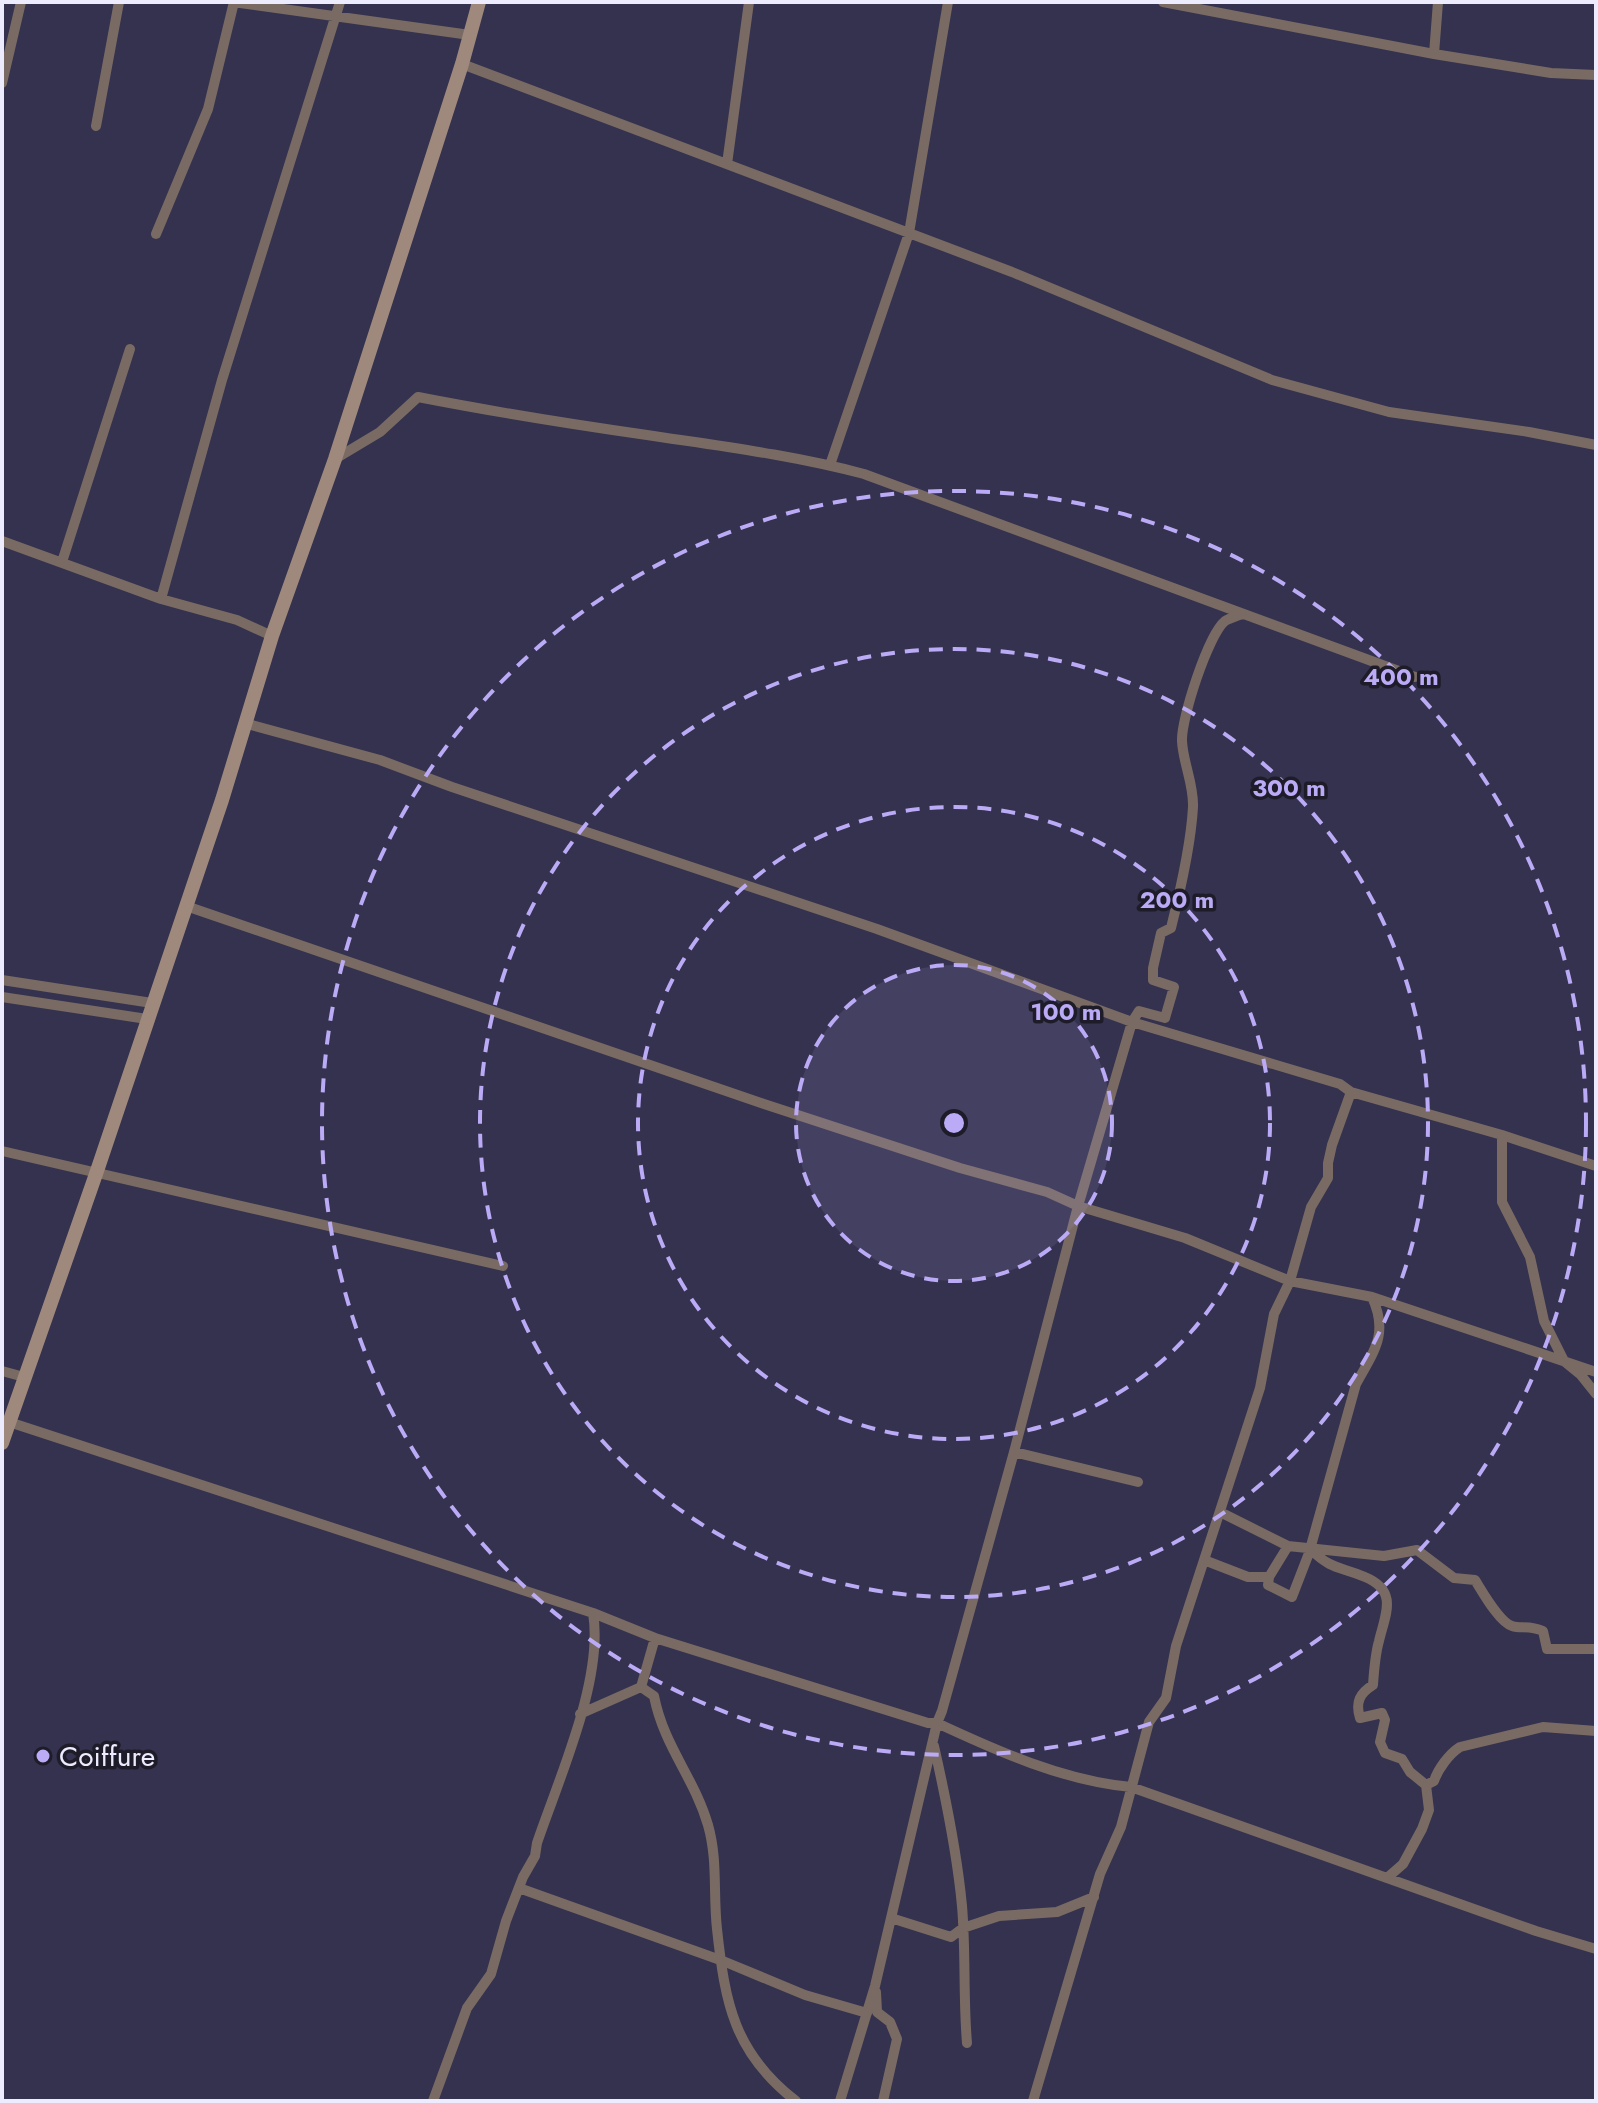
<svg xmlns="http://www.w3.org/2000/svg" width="1598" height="2103" font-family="Jost,sans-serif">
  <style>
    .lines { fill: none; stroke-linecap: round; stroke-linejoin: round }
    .street { stroke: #796b63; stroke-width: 10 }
    .secondary { stroke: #9f897c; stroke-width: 14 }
    .ring { fill: none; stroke: #bbaaf6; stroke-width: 4; stroke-dasharray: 14 10 }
    .poi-dot { fill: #bbaaf6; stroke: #1d1c28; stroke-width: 3 }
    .labels { text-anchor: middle; stroke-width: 7; stroke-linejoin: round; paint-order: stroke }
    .poi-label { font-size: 28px; fill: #ececfe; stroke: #1d1c28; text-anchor: start }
    .centre { fill: #bbaaf6; stroke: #1d1c28; stroke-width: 4 }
    .ring-label { font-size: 24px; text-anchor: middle; font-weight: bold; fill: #bbaaf6; stroke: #1d1c28; stroke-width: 7; stroke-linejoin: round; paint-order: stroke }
  </style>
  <rect width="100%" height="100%" fill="#34324e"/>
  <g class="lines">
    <path class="street" d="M233,2L470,35
      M1163,2L1434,54L1551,73L1596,75
      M1434,54L1438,2
      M462,64L1012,272L1272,380L1389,412L1529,432L1596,445
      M2,83L21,2
      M96,126L119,2
      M727,164L749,2
      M156,234L208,109L234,2
      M335,459L380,432L418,397C495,412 570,424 647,435C720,446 793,455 864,474L1415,677
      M830,465L909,233L948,2
      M2,541L161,599L237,620L272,636
      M62,562L130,349
      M161,599L222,380L340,2
      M1242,614C1237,616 1230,618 1225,621C1208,635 1181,719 1182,741C1183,763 1194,784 1193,807C1191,844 1180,892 1171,928L1161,933L1153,968V980L1174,987L1165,1018L1139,1011L1132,1022L1078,1206L1185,1238L1290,1281L1372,1297L1596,1372
      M244,723L380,760L452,787L877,929L1132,1022L1340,1084L1351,1092L1332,1145L1328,1163V1178L1311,1207L1290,1281L1274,1314L1260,1388L1176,1646L1166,1698L1149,1722L1121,1827L1100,1874L1033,2101
      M2,980L152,1003
      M2,997L147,1019
      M1351,1092L1502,1135L1596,1166
      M1502,1135V1202L1530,1257L1544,1321L1564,1361L1580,1374L1596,1394
      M2,1151L503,1266
      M2,1371L24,1377
      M9,1422L593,1613L655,1638L928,1723H937L942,1711L1014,1452L1078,1206L1047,1192L960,1168L764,1104L186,906
      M1014,1452L1138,1482
      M1220,1512L1288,1546L1384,1556L1417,1550L1454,1578L1475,1580C1482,1591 1499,1622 1512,1626C1521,1629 1529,1625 1543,1631L1547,1649H1596
      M1310,1549C1333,1571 1340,1566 1365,1577C1399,1591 1385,1615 1379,1641C1375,1655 1374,1670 1373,1685C1360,1693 1355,1702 1360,1718L1382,1713L1385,1720L1380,1742L1385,1753L1402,1759L1410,1772L1426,1785L1429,1810L1422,1829L1403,1864L1387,1878
      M1204,1560L1248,1577H1269L1268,1585L1292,1597L1309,1553L1356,1384C1374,1351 1389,1334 1372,1297
      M1269,1577L1288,1546
      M655,1638L641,1687L654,1696C664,1747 694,1777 708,1825C718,1860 713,1893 717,1929C725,2003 734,2053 796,2101
      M580,1714L641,1687
      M934,1746C946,1799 957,1852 962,1906C966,1952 963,1997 967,2043
      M1426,1785L1434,1781C1438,1769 1449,1754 1460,1747L1543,1727L1596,1731
      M519,1888L723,1961L805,1995L867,2013
      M891,1918L951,1937L963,1928L999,1916L1057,1912L1094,1897
      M876,1992L877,2012L890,2022L897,2039L883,2101
      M433,2101L467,2008L491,1974L506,1921L523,1877L535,1856L537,1843C559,1778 604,1679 593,1613
      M840,2101L875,1986L937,1723C997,1751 1064,1781 1131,1787L1536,1931L1596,1949"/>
    <path class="secondary" d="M2,1443L97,1171L222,800L272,636L335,459L462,64L479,2"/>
  </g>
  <circle cx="954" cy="1123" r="158" fill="#bbaaf6" fill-opacity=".12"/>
  <g class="ring">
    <circle cx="954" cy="1123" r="158"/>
    <circle cx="954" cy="1123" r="316"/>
    <circle cx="954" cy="1123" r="474"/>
    <circle cx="954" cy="1123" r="632"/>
  </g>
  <circle class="poi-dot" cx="43" cy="1756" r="8"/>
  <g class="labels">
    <g class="poi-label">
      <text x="59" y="1766">Coiffure</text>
    </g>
  </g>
  <circle cx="954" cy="1123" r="12" class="centre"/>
  <g class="ring-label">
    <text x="1401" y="685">400 m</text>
    <text x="1289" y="796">300 m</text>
    <text x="1177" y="908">200 m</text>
    <text x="1066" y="1020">100 m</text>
  </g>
  <rect width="1598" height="2103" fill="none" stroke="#ececfe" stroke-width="8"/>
</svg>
